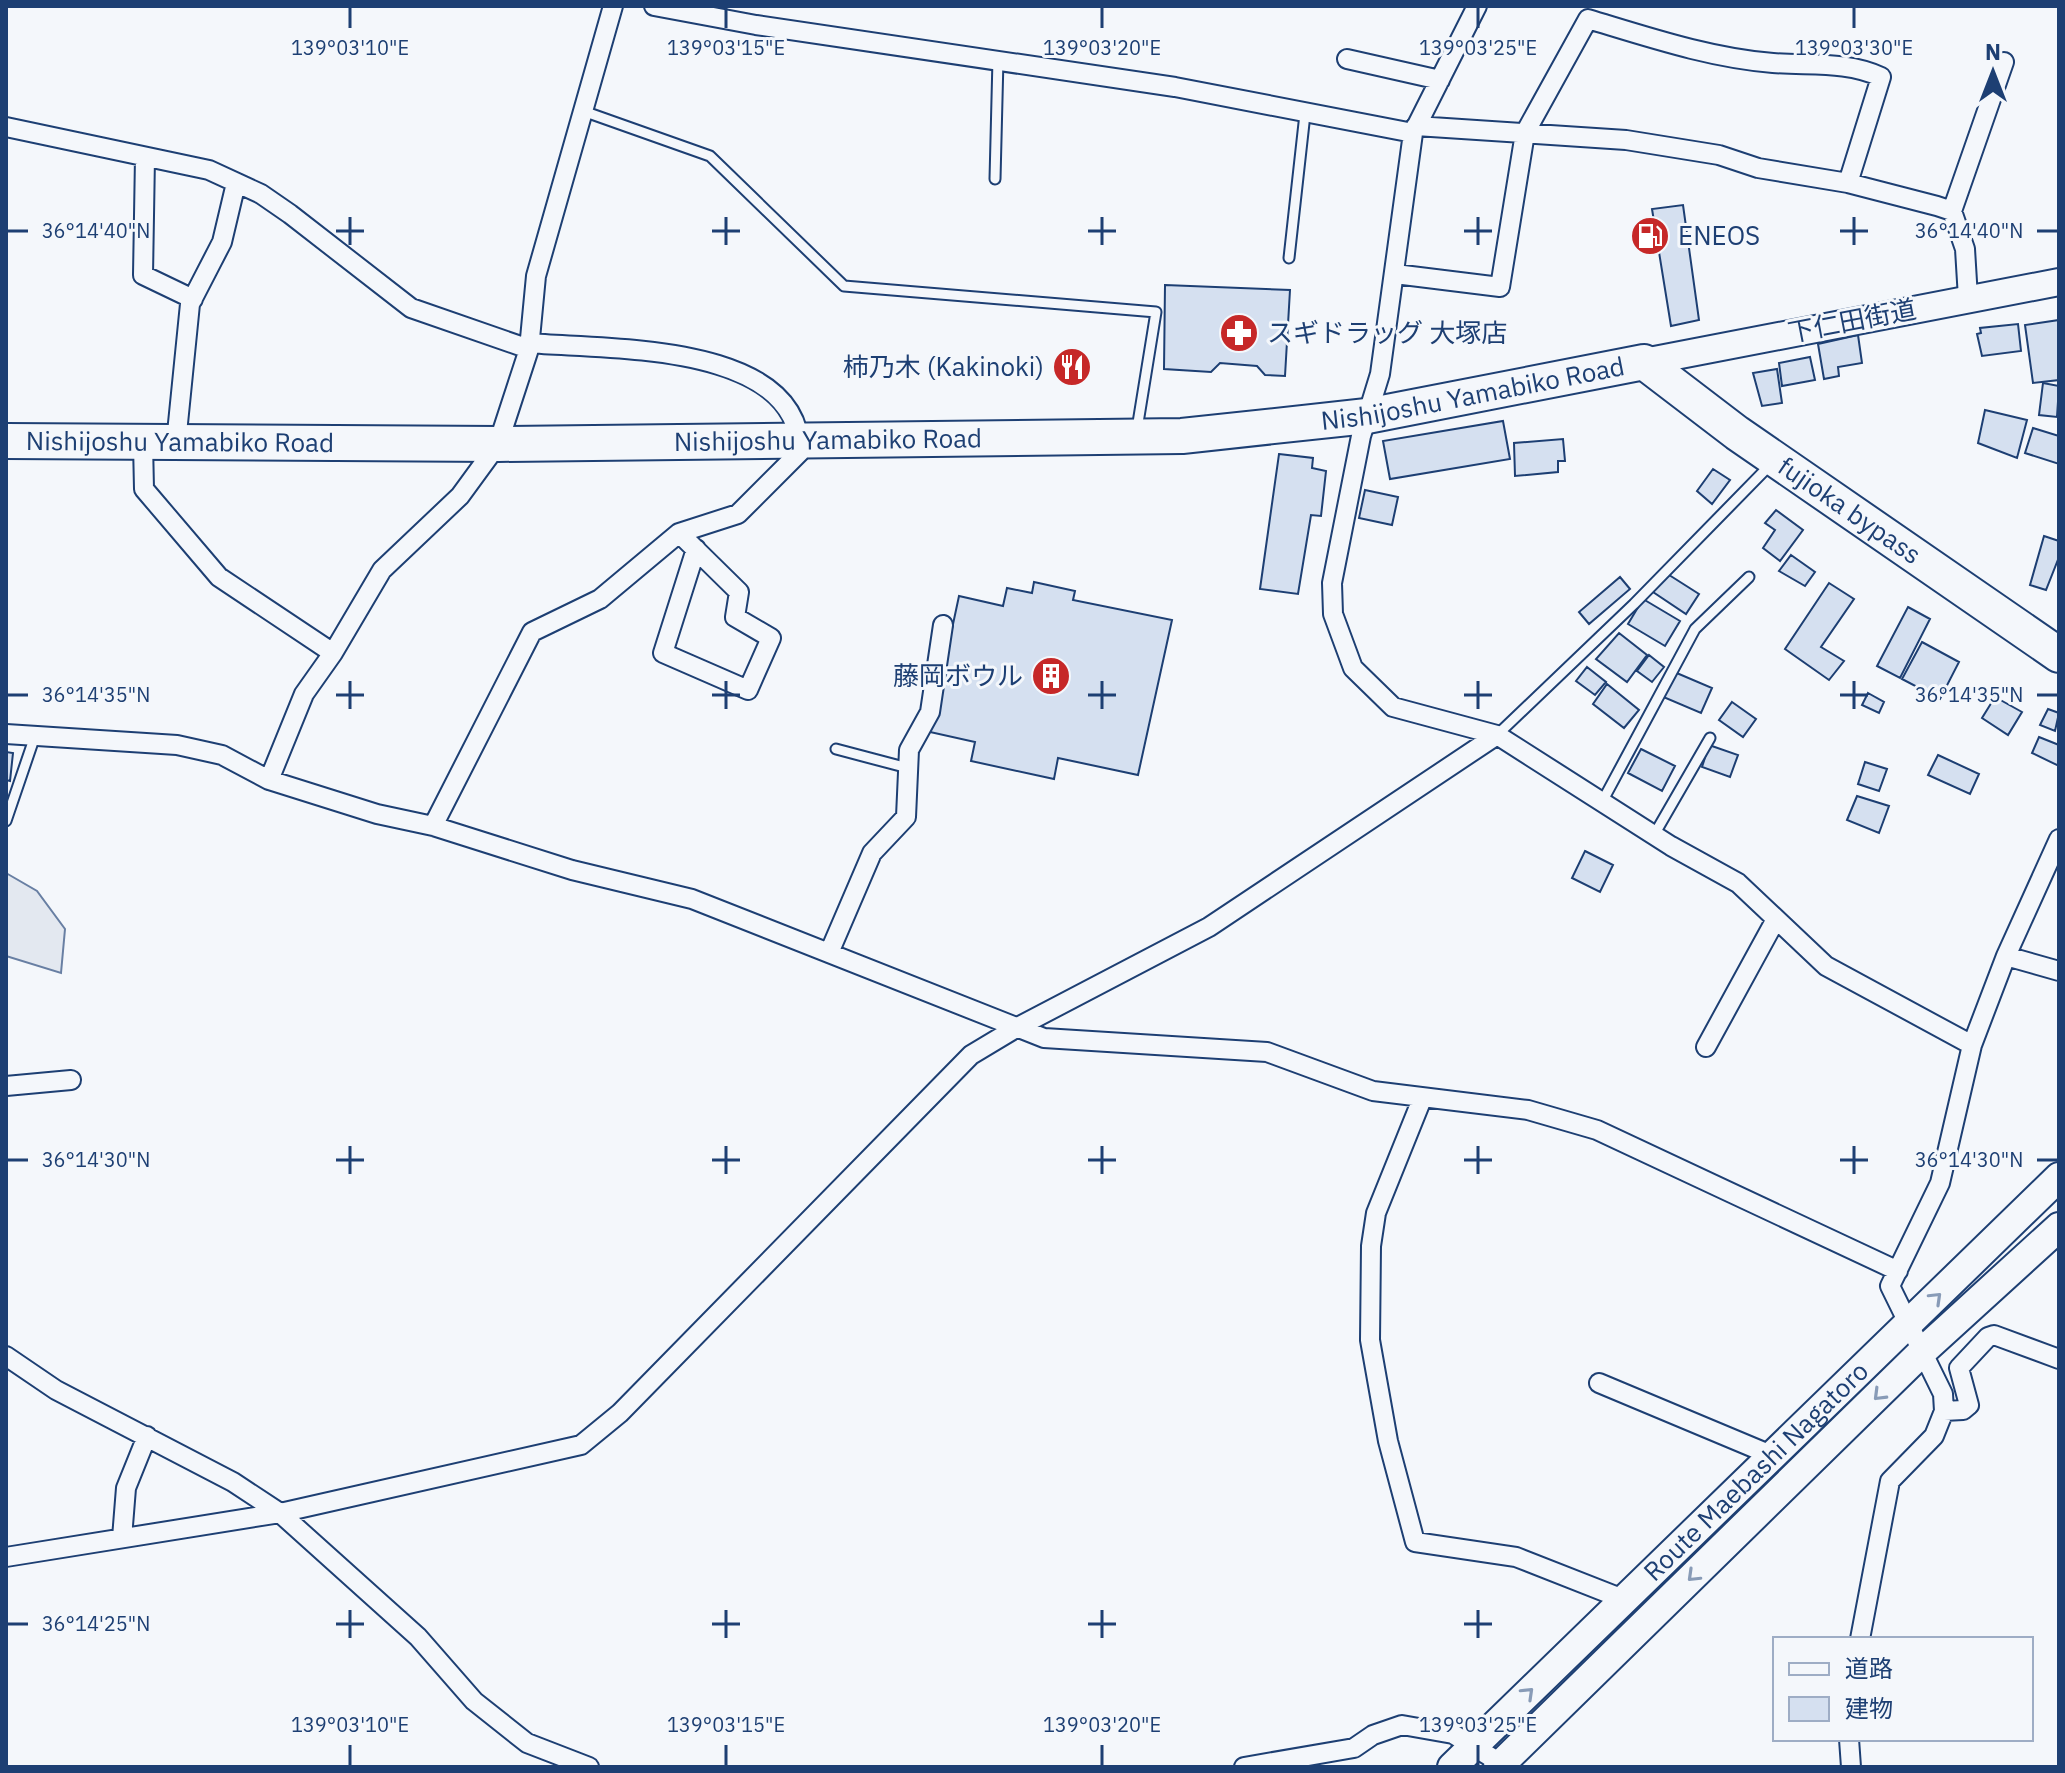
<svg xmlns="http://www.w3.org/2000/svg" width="2065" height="1773" font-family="'IBM Plex Sans','Noto Sans JP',sans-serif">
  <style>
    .parking { fill: #e3e8f0; stroke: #687fa3; stroke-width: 2 }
    .building { fill: #d5e0f0; stroke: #1d3f73; stroke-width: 2 }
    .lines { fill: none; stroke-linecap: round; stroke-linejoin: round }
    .lane-casing { stroke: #1d3f73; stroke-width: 13 }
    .street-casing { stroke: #1d3f73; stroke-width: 22 }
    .secondary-casing { stroke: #1d3f73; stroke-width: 30 }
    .primary-casing { stroke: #1d3f73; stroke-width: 32 }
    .highway-casing { stroke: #1d3f73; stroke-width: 38 }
    .lane { stroke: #f4f7fb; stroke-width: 9 }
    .street { stroke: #f4f7fb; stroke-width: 18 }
    .secondary { stroke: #f4f7fb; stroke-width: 26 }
    .primary { stroke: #f4f7fb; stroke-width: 28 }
    .highway { stroke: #f4f7fb; stroke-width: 34 }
    .oneway { stroke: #889bb7 }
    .ticks { fill: none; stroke: #1d3f73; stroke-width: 3 }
    .labels { text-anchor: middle; stroke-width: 6; stroke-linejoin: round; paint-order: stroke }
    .poi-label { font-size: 26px; fill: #1d3f73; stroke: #f4f7fb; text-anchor: start }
    .street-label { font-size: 26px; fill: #1d3f73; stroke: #f4f7fb }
    .ticks-label { font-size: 20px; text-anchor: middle; fill: #1d3f73; stroke: #f4f7fb; stroke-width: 6; stroke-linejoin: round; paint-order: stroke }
  </style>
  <rect width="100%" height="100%" fill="#f4f7fb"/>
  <path class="parking" d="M6,873L37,891L65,929L61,973L6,956Z"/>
  <path class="building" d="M1683,205L1699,320L1671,326L1652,209Z
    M1165,285L1290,290L1285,376L1265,375L1257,366L1220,363L1211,372L1164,369Z
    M2059,320V380L2033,383L2025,325Z
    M2018,324L2021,351L1982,356L1977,334L1981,333L1980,328Z
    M1858,335L1862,363L1838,367L1839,376L1824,379L1818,344Z
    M1810,357L1815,380L1782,386L1779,363Z
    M1777,369L1782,403L1762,406L1753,373Z
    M2043,383L2059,386L2057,417L2039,415Z
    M1985,410L2027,420L2017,458L1978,443Z
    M1503,421L1510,459L1390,479L1383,441Z
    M2033,428L2059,436V464L2025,453Z
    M1563,439L1565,461H1558V472L1515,476L1514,443Z
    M1279,454L1313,458L1312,468L1326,471L1321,516L1311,515L1298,594L1260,589Z
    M1713,469L1730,480L1712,504L1697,491Z
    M1365,490L1398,497L1392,525L1359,518Z
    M1776,510L1803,530L1780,561L1763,548L1775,530L1765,523Z
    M2044,536L2059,541V557L2046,590L2030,585Z
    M1791,555L1815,572L1805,586L1779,571Z
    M1666,573L1699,594L1686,614L1653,592Z
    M1620,577L1630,589L1589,624L1579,612Z
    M1034,582L1075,591L1073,600L1172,620L1138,775L1058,758L1054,779L971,761L975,742L930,732L959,596L1003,606L1007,588L1032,593Z
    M1829,583L1854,599L1821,647L1844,661L1829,680L1785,649Z
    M1643,599L1680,621L1665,646L1628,624Z
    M1908,607L1930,619L1900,678L1877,666Z
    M1619,633L1647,655L1627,682L1596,659Z
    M1922,642L1959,662L1940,699L1902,679Z
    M1649,655L1664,667L1652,682L1637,671Z
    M1587,667L1606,682L1595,695L1576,681Z
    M1672,671L1712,688L1701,713L1661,696Z
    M1607,684L1639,710L1624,728L1593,704Z
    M1868,693L1884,702L1879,713L1862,705Z
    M1995,697L2022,712L2008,735L1982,718Z
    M1732,702L1756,719L1743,737L1719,720Z
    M2048,709L2059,713L2055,731L2040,725Z
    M2039,737L2059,745V766L2032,753Z
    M1709,745L1738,755L1730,777L1702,767Z
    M1641,749L1675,766L1662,791L1628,773Z
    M6,752L13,753L10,781L6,780Z
    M1938,755L1979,774L1970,794L1928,775Z
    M1865,762L1887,769L1879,791L1858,784Z
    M1857,796L1889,806L1879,833L1847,820Z
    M1585,851L1613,865L1600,892L1572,878Z"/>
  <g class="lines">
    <g class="lane-casing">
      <path id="lane" d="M583,111L710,156L844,286L1156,312L1137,429
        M995,179L998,59
        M1289,258L1305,114
        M1497,735L1634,604L1770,465
        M836,749L908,768
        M1602,802L1695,629L1749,577
        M6,821L35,736
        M1654,835L1710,738"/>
    </g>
    <g class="street-casing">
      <path id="street" d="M654,6L756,25L1175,87L1413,133
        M1477,6L1413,133L1380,374L1361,436L1332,583L1333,614L1353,668L1393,707L1497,735L1671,846L1738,883L1826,966L1972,1045
        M1347,59L1440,80
        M1416,126L1626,140L1719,155L1758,168L1848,183L1937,206L1952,211L1965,249L1968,298
        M6,127L209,170L261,194L290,214L411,308L529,349
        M145,157L143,275L193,299
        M1952,211L2004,62
        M1395,274L1500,287L1525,133L1588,19C1648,37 1710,58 1773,63C1810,66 1847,61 1881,77L1848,183
        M143,443L144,489L219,577L333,653
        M176,443L190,304L222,242L236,183
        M679,533L739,592L735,617L771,638L748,690L663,653L696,549
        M6,734L177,745L222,755L269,780L377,814L433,826L572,870L692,899L1044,1038L1267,1052L1373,1091L1528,1110L1597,1130L1898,1271
        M269,780L304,694L333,653L382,570L460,496L498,444L529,349L536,276L613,6
        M433,826L532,632L600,599L679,533L738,514L800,452C800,341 606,350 529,343
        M829,953L872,853L906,817L909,750L930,712L943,625
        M2006,956L2059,971
        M1706,1047L1776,919
        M6,1086L71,1080
        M1422,1099L1376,1213L1371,1246L1370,1340L1388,1441L1415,1542L1516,1557L1623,1599
        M6,1356L56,1390L233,1482L280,1513L418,1637L474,1701L527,1743L589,1767
        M1599,1383L1771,1455
        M1944,1411L1963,1410L1969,1405L1959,1368L1988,1337L1994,1335L2059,1359
        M122,1538L126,1488L147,1436
        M6,1557L280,1513L581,1445L620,1413L971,1055L1016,1028L1209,927L1497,735
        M1860,1639L1890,1481L1934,1436L1944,1411L1943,1394L1890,1286L1940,1183L1972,1045L2006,956L2059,839
        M1849,1739L1851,1767
        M1244,1767L1354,1748L1373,1735L1402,1725L1453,1734L1507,1767"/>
    </g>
    <g class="secondary-casing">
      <path id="secondary" d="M1644,362L2059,282"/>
    </g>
    <g class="primary-casing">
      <g id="primary">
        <path id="s1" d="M1452,1767L2059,1177"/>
        <path d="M1498,1767L1923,1351L2059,1227"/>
      </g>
    </g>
    <g class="highway-casing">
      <g id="highway">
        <path id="s2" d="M6,441L498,444L1182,436L1367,416L1644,362L1737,433L2059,655"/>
      </g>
    </g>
    <use href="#lane" class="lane"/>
    <use href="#street" class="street"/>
    <use href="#secondary" class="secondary"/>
    <use href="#primary" class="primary"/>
    <use href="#highway" class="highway"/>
  </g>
  <defs><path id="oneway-chevron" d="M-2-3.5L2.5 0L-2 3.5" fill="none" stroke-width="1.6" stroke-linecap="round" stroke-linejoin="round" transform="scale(2)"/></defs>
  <g class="oneway">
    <use href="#oneway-chevron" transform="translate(1936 1298) rotate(-44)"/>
    <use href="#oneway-chevron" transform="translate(1879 1395) rotate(135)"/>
    <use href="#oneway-chevron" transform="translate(1693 1576) rotate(136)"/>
    <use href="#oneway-chevron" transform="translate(1528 1693) rotate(-44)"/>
  </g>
  <path class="ticks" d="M350,8V28M726,8V28M1102,8V28M1478,8V28M1854,8V28M350,217V245M726,217V245M1102,217V245M1478,217V245M1854,217V245M8,231H28M336,231H364M712,231H740M1088,231H1116M1464,231H1492M1840,231H1868M2037,231H2057M350,681V709M726,681V709M1102,681V709M1478,681V709M1854,681V709M8,695H28M336,695H364M712,695H740M1088,695H1116M1464,695H1492M1840,695H1868M2037,695H2057M350,1146V1174M726,1146V1174M1102,1146V1174M1478,1146V1174M1854,1146V1174M8,1160H28M336,1160H364M712,1160H740M1088,1160H1116M1464,1160H1492M1840,1160H1868M2037,1160H2057M350,1610V1638M726,1610V1638M1102,1610V1638M1478,1610V1638M8,1624H28M336,1624H364M712,1624H740M1088,1624H1116M1464,1624H1492M350,1745V1765M726,1745V1765M1102,1745V1765M1478,1745V1765"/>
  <defs>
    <g id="fuel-disc" transform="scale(2)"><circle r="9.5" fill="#c62828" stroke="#f4f7fb"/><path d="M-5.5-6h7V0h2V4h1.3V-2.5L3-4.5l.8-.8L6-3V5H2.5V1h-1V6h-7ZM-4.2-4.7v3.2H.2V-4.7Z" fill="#fff"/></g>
    <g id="pharmacy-disc" transform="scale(2)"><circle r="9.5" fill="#c62828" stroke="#f4f7fb"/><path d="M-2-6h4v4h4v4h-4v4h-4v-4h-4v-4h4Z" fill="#fff"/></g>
    <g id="restaurant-disc" transform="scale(2)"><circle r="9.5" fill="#c62828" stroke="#f4f7fb"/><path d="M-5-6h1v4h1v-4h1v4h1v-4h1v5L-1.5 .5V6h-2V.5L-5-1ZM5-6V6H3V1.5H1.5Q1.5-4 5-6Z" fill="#fff"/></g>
    <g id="building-disc" transform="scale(2)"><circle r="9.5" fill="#c62828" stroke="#f4f7fb"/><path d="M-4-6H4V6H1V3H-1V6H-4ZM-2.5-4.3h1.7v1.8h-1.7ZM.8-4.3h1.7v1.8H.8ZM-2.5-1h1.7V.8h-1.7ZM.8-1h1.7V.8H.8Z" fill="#fff"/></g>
  </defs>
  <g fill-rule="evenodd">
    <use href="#fuel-disc" x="1650" y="236"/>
    <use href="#pharmacy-disc" x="1239" y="333"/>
    <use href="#restaurant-disc" x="1072" y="367"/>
    <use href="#building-disc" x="1051" y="676"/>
  </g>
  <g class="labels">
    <g class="poi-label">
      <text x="1678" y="245">ENEOS</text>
      <text x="1267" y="342">スギドラッグ 大塚店</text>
      <text x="1044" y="376" text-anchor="end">柿乃木 (Kakinoki)</text>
      <text x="1023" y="685" text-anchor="end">藤岡ボウル</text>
    </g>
    <g class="street-label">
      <text transform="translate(1852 321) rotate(-11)" y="9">下仁田街道</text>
      <text dy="9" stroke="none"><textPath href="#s2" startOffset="1470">Nishijoshu Yamabiko Road</textPath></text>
      <text dy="9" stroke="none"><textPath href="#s2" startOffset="822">Nishijoshu Yamabiko Road</textPath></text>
      <text dy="9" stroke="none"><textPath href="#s2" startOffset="174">Nishijoshu Yamabiko Road</textPath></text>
      <text dy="9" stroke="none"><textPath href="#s2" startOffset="1898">fujioka bypass</textPath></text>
      <text dy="9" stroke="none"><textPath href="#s1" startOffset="424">Route Maebashi Nagatoro</textPath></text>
    </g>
  </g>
  <g class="ticks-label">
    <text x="350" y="55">139°03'10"E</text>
    <text x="726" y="55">139°03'15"E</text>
    <text x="1102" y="55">139°03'20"E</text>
    <text x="1478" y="55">139°03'25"E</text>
    <text x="1854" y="55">139°03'30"E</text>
    <text x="96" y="238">36°14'40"N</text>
    <text x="1969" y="238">36°14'40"N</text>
    <text x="96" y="702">36°14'35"N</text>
    <text x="1969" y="702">36°14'35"N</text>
    <text x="96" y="1167">36°14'30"N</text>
    <text x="1969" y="1167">36°14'30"N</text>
    <text x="96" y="1631">36°14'25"N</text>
    <text x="350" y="1732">139°03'10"E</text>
    <text x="726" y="1732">139°03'15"E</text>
    <text x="1102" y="1732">139°03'20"E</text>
    <text x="1478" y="1732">139°03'25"E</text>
  </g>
  <rect width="2065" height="1773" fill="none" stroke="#1d3f73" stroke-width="16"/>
  <rect x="1773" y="1637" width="260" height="104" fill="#f4f7fb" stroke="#9eadc5" stroke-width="2"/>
  <rect x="1789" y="1663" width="40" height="12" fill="#f4f7fb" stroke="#9eadc5" stroke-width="2"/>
  <text x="1845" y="1677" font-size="24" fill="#1d3f73">道路</text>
  <rect x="1789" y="1697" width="40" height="24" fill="#d5e0f0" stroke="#9eadc5" stroke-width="2"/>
  <text x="1845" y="1717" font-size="24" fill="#1d3f73">建物</text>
  <g transform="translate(1993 72)" stroke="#f4f7fb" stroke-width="6" paint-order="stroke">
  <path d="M0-6L14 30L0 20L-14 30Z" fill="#1d3f73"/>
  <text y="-12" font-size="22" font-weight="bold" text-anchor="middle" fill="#1d3f73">N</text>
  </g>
</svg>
